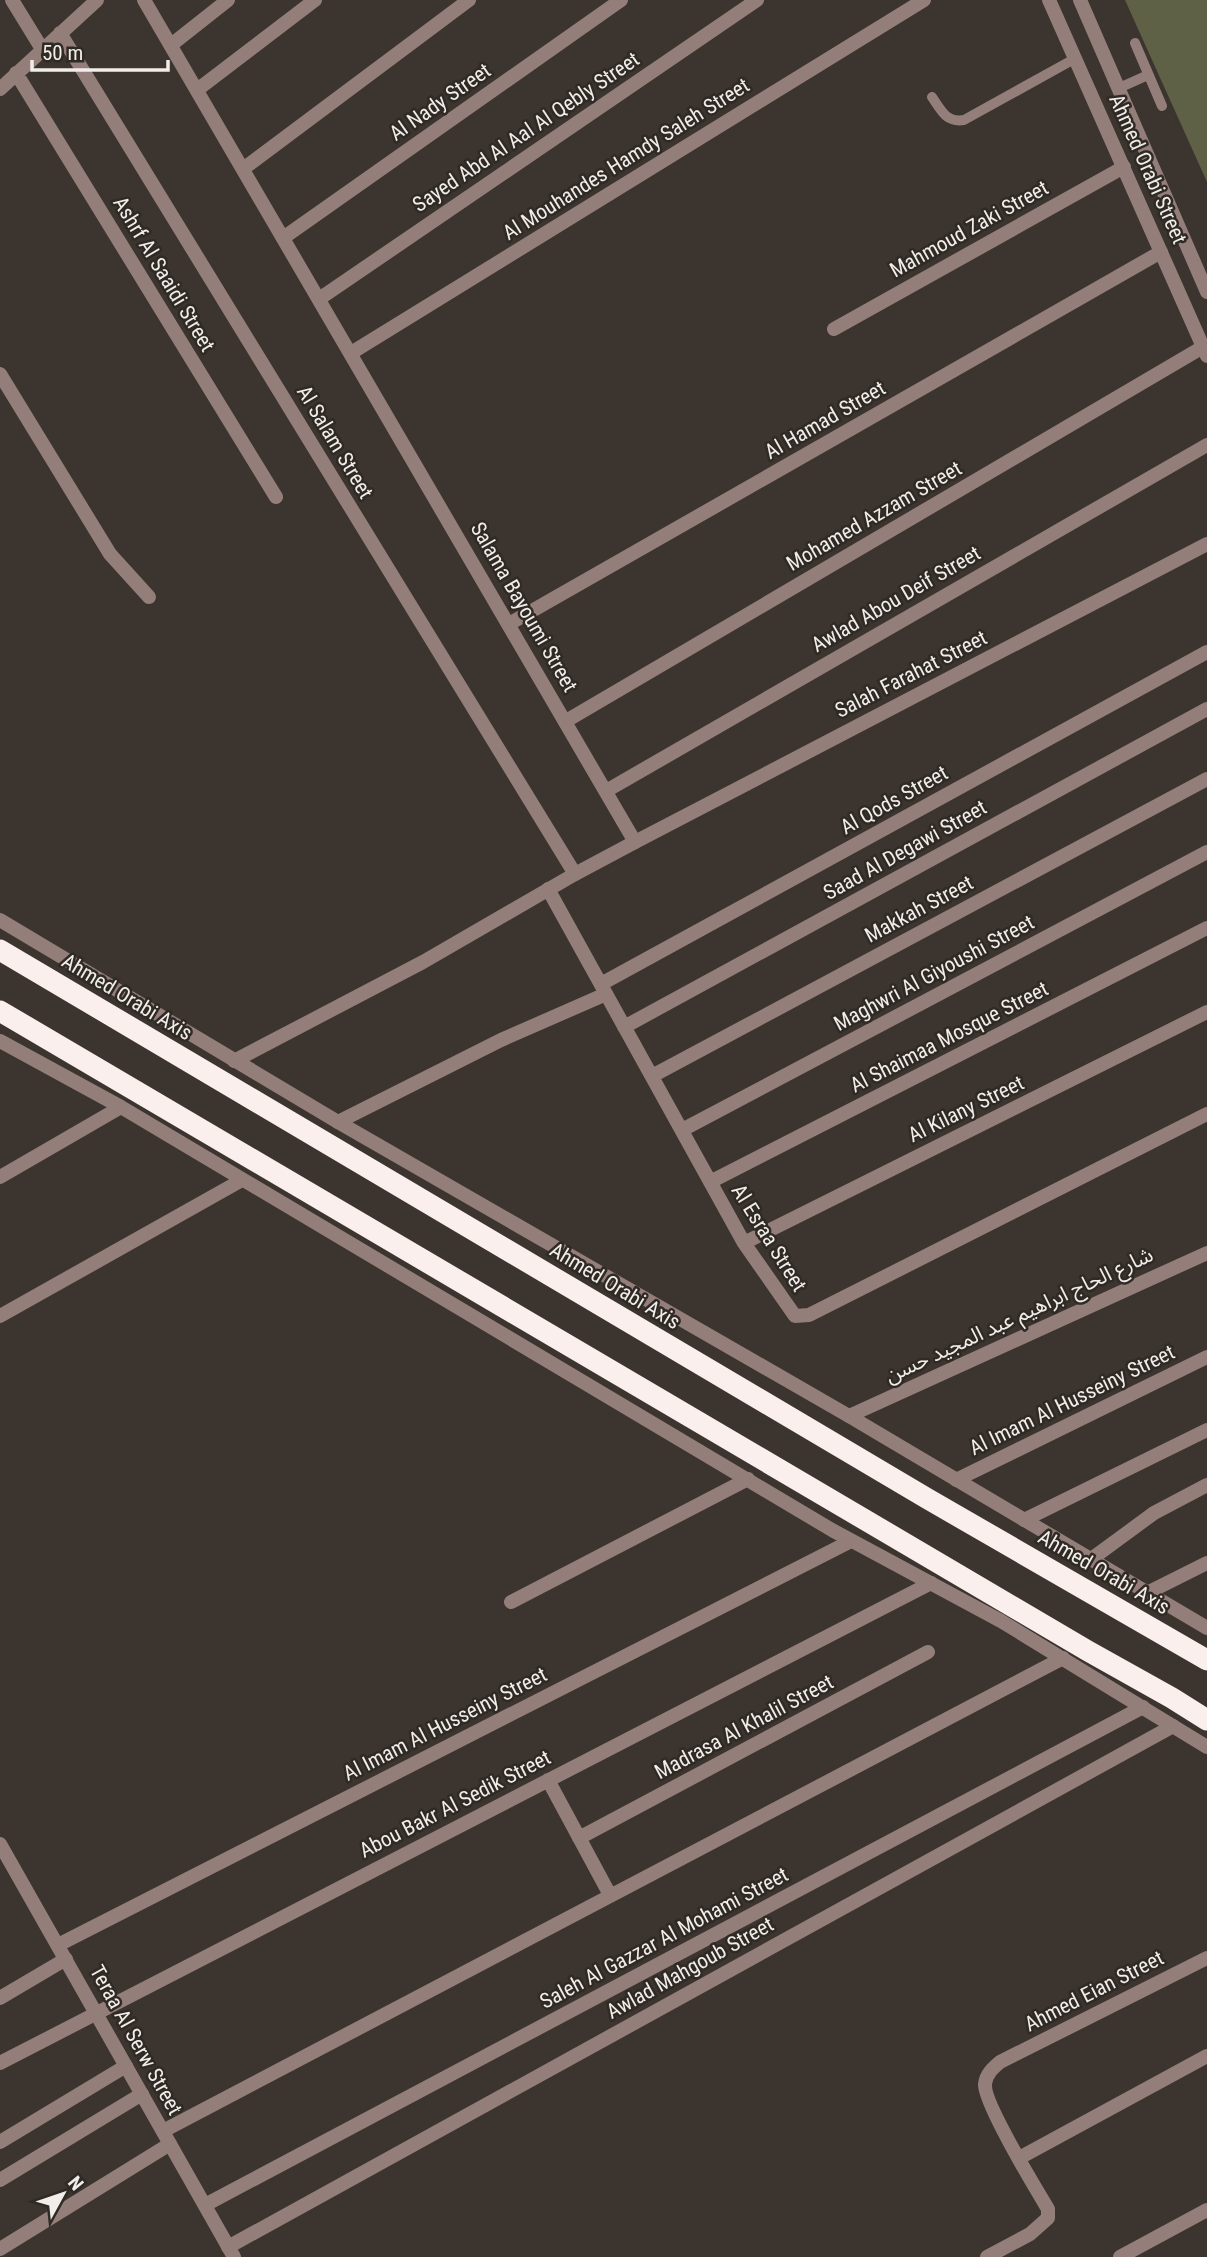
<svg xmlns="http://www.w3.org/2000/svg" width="1207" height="2257" font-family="'Roboto Condensed','Noto Sans Arabic',sans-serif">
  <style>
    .green { fill: #5e6145 }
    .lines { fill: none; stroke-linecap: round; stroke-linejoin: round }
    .service { stroke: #947e7a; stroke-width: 10 }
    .minor { stroke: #947e7a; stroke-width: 14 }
    .tertiary { stroke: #947e7a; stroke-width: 14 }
    .motorway { stroke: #faefed; stroke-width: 21 }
    .labels { text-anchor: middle; stroke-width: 5; stroke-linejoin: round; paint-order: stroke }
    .street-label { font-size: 21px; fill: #f1edea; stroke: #302a25 }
  </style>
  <rect width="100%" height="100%" fill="#3b342f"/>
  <path class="green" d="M1125,0H1207V182Z"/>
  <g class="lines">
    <path class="service" d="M1135,43L1162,106
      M1119,88L1148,75
      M932,97C941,110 946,123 964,120L1076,58"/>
    <path class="minor" d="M12,0L42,49
      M60,33L575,874
      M171,45L228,0
      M16,73L276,497
      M0,89L97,0
      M197,90L315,0
      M243,169L469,0
      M283,238L621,0
      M319,299L757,0
      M834,329L1124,167
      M351,353L924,0
      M0,374L110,554L149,597
      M509,624L1161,252
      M566,721L1203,347
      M606,791L1207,445
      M635,842L1207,544
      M548,889L744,1243L795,1316L809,1315L1207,1114
      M601,984L1207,652
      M624,1027L1207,709
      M652,1076L1207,779
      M338,1122L501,1040L606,994
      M682,1130L1207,852
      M710,1182L1207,928
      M744,1243L1207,1012
      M0,1316L242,1180
      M849,1416L1207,1253
      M956,1480L1207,1357
      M1024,1520L1207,1430
      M1090,1560L1154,1513L1207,1485
      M1147,1593L1207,1563
      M511,1602L748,1479
      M548,1780L610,1895
      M579,1838L928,1652
      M58,1945L851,1541
      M0,1998L66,1959
      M0,2063L931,1583
      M163,2131L1063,1658
      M0,2142L126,2066
      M1019,2158L1207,2056
      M0,2180L142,2094
      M205,2205L1143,1707
      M228,2247L1173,1726
      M0,2249L170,2144
      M987,2257L1030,2234L1048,2218V2209C1036,2189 983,2102 985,2084C986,2074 993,2068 1000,2062L1207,1958
      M1120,2257L1207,2210"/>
    <path class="tertiary" d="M144,0L635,842L575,874L423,962L234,1061
      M1049,0L1207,356
      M1080,0L1207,292
      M0,920L338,1122L849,1416L1207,1628
      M0,1041L121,1107L832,1530L1001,1621L1207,1747
      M0,1177L121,1107
      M0,1844L234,2257"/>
    <path class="motorway" d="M0,950L928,1499L1207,1660
      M0,1011L1088,1651L1172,1698L1207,1720"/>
  </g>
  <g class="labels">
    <g class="street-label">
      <text transform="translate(440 102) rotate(-35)" y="7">Al Nady Street</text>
      <text transform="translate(526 132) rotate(-34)" y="7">Sayed Abd Al Aal Al Qebly Street</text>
      <text transform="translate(626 159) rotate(-32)" y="7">Al Mouhandes Hamdy Saleh Street</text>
      <text transform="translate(1148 169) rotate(66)" y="7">Ahmed Orabi Street</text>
      <text transform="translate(969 229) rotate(-29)" y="7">Mahmoud Zaki Street</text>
      <text transform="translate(164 274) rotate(59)" y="7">Ashrf Al Saaidi Street</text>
      <text transform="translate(825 420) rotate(-30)" y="7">Al Hamad Street</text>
      <text transform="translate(335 442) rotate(59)" y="7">Al Salam Street</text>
      <text transform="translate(874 516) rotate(-30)" y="7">Mohamed Azzam Street</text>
      <text transform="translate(896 599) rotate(-30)" y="7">Awlad Abou Deif Street</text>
      <text transform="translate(524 607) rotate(60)" y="7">Salama Bayoumi Street</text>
      <text transform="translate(911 674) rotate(-27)" y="7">Salah Farahat Street</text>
      <text transform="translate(894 800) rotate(-29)" y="7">Al Qods Street</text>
      <text transform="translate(905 850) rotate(-29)" y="7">Saad Al Degawi Street</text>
      <text transform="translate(919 909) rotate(-28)" y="7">Makkah Street</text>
      <text transform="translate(934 973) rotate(-28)" y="7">Maghwri Al Giyoushi Street</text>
      <text transform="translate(127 997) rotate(31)" y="7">Ahmed Orabi Axis</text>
      <text transform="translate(949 1037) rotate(-27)" y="7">Al Shaimaa Mosque Street</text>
      <text transform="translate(966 1109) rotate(-26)" y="7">Al Kilany Street</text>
      <text transform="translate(769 1238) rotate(58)" y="7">Al Esraa Street</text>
      <text transform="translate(615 1286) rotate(31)" y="7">Ahmed Orabi Axis</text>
      <text transform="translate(1019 1315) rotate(-25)" y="7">شارع الحاج ابراهيم عبد المجيد حسن</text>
      <text transform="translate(1072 1400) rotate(-26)" y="7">Al Imam Al Husseiny Street</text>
      <text transform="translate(1104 1572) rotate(30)" y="7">Ahmed Orabi Axis</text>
      <text transform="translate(445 1724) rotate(-27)" y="7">Al Imam Al Husseiny Street</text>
      <text transform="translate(744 1727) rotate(-28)" y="7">Madrasa Al Khalil Street</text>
      <text transform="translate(455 1804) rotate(-27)" y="7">Abou Bakr Al Sedik Street</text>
      <text transform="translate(664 1938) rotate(-28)" y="7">Saleh Al Gazzar Al Mohami Street</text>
      <text transform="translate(690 1968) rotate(-29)" y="7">Awlad Mahgoub Street</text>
      <text transform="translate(1094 1991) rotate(-27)" y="7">Ahmed Eian Street</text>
      <text transform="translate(136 2040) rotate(61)" y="7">Teraa Al Serw Street</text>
    </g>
  </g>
  <g transform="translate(63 2194) rotate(50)" stroke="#302a25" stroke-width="5" paint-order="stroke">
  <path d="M0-5L12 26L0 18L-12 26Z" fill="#f1edea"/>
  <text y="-10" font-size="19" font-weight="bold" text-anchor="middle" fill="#f1edea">N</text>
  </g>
  <path d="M32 60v10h136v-10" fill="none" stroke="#f1edea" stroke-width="3.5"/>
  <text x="42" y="60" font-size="21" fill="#f1edea" stroke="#302a25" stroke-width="5" paint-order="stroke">50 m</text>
</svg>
